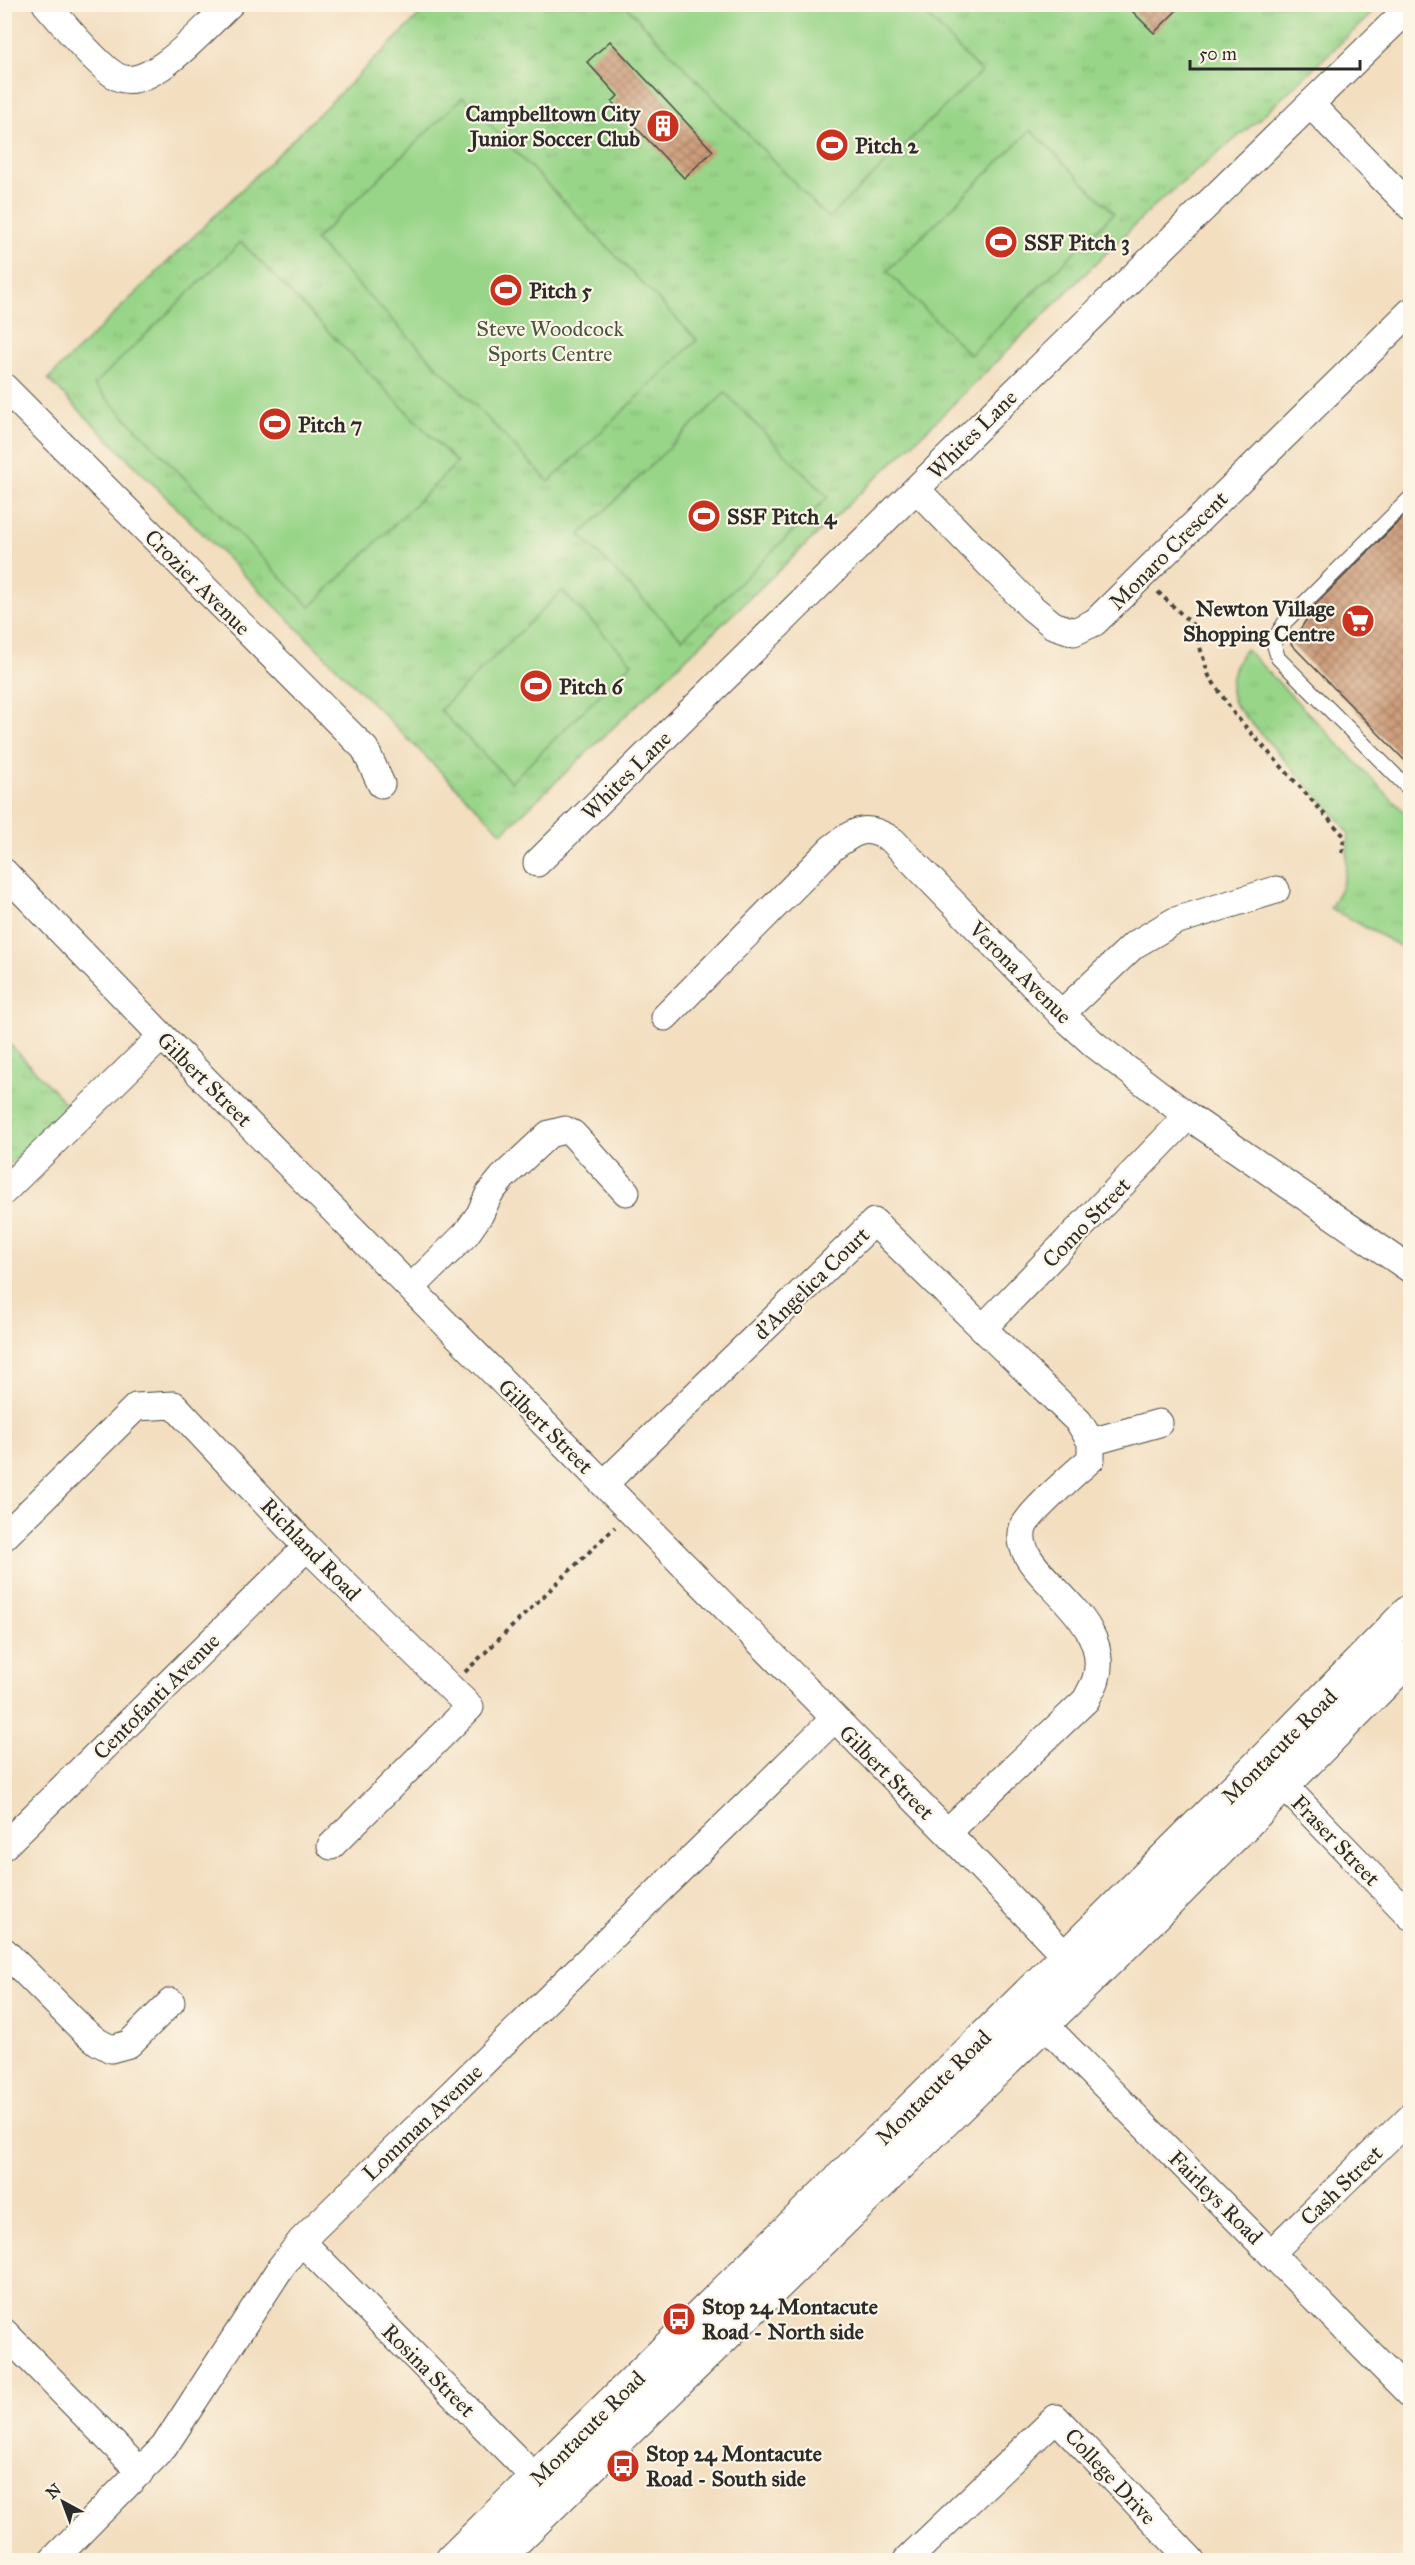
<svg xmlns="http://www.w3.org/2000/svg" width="1415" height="2565" font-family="'IM FELL Great Primer',serif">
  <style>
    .grass { fill: url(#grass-tufts); stroke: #62805a; stroke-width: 1.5 }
    .pitch { fill: #99d589; stroke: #62805a; stroke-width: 1.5 }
    .building { fill: url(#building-cross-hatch) }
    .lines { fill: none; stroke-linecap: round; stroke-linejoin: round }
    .lane-casing { stroke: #494641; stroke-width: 16 }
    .street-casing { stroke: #494641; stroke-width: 29 }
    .secondary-casing { stroke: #494641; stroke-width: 35 }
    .path { stroke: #494641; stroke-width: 4; stroke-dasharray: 4.5 4.5; stroke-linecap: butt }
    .lane { stroke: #fff; stroke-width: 14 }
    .street { stroke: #fff; stroke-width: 27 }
    .secondary { stroke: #fff; stroke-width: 33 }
    .labels { text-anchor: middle; stroke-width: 4.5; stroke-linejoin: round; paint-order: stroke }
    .poi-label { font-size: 22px; font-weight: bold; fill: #2b2b2b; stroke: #fcf5e5; text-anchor: start }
    .park-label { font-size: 22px; fill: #465642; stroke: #fcf5e5 }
    .street-label { font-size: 22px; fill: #2b2b2b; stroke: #fcf5e5 }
  </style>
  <defs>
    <pattern id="grass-tufts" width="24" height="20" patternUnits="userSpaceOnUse" patternTransform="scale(1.5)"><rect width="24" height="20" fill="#99d589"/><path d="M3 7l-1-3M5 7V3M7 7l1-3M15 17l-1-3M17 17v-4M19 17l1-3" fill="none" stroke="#84b776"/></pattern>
    <pattern id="building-cross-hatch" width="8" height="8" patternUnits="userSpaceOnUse" patternTransform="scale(1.5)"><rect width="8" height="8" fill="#ce9e7b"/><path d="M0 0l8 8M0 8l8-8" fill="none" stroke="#a78165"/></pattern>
  </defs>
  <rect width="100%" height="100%" fill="#fcf5e5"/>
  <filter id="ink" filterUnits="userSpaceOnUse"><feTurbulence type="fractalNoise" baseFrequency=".0167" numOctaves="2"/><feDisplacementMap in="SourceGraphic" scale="12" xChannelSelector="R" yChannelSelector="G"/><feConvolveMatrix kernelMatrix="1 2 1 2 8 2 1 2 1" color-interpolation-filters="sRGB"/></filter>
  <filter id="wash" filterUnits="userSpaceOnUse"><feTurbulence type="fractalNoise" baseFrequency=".008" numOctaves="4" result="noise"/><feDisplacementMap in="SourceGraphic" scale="24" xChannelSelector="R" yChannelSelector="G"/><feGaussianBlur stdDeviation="1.35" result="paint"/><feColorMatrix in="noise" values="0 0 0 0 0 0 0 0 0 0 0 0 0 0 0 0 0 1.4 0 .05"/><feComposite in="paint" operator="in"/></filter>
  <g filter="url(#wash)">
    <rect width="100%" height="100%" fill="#f3dec0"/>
    <path class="grass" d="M430,5H1381L1257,121L1154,206L933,424L502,833L48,379Z
      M1246,649L1410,818V947L1407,950L1330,908L1341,888L1345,875L1349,834L1341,822L1235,705C1226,686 1233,664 1246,649Z
      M5,1039L69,1107L5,1169Z"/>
    <path class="pitch" d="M625,5H917L981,72L828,218Z
      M463,97L697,340L549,482L315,240Z
      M1031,130L1114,213L970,355L887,271Z
      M241,242L457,463L310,607L94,385Z
      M725,393L828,497L682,639L580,535Z
      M562,591L632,663L511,782L440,710Z"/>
    <g id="blocks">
      <path class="building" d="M1125,4H1183L1154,33Z
        M610,41L713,151L684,178L612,102L618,96L587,62Z
        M1410,510V766L1291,644L1316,604Z"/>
    </g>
  </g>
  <g filter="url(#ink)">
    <use href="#blocks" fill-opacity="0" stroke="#494641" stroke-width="1.5"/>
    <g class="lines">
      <g class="lane-casing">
        <path id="lane" d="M1410,498L1285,622L1273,641L1278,658L1410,790"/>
      </g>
      <g class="street-casing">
        <path id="street" d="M46,4C61,21 99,68 118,77C150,93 207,25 230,4
          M1311,105L1410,206
          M4,387L365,749L381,784
          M916,489L1031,607L1053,625L1074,632L1095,622L1410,312
          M537,863L984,422L1410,7
          M4,872L162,1036L947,1832L1080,1971
          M1061,1014L1134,945L1175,921L1276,890
          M665,1017L832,848C856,830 866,823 893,841L1061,1014L1095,1045L1188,1116L1410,1269
          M4,1191L162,1036
          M411,1288L466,1234L480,1214L489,1194L503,1177L549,1134L565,1130L573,1134L626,1192
          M984,1327L1188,1116
          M1091,1442L1159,1423
          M604,1484L874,1222L1079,1422L1091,1442V1459C1078,1470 1027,1515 1023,1528C1009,1574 1115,1612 1096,1679C1094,1686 1089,1693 1086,1700L947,1832
          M4,1537L136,1407L174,1405L307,1547L470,1707L331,1846
          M1269,1770L1410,1916
          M4,1846L307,1547
          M4,1951L83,2030L98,2042L111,2049L129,2044L171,2002
          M1030,2010L1410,2394
          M301,2241L549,2492
          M1271,2253L1410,2117
          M4,2332L141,2472
          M53,2560L164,2447L281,2267L301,2241L834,1719
          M907,2560L1056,2418L1191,2560"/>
      </g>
      <g class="secondary-casing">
        <path id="secondary" d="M452,2560L1066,1957L1262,1762L1410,1611
          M495,2560L1163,1907L1410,1657"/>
      </g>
      <path class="path" d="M1158,592L1193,625L1209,676L1235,715L1344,836L1342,856
        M465,1672L615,1527"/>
      <use href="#lane" class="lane"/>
      <use href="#street" class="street"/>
      <use href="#secondary" class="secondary"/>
    </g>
  </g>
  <defs>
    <g id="building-disc" transform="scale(1.725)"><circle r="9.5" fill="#c8321e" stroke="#fcf5e5"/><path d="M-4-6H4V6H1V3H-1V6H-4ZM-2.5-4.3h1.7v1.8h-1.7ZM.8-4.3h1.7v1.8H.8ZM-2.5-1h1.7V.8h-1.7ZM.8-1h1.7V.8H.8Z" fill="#fff"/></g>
    <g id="stadium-disc" transform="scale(1.725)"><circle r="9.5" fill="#c8321e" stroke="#fcf5e5"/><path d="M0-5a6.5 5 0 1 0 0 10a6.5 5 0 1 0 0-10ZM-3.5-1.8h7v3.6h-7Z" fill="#fff"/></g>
    <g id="supermarket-disc" transform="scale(1.725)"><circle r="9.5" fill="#c8321e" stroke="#fcf5e5"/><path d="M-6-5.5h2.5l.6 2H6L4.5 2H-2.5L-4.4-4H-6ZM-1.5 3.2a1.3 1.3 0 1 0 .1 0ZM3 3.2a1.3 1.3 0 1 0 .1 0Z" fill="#fff"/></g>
    <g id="bus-disc" transform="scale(1.725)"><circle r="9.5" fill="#c8321e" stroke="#fcf5e5"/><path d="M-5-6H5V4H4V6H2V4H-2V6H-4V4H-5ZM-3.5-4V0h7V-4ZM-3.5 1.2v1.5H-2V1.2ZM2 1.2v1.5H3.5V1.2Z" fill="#fff"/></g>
  </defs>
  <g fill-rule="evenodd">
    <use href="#building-disc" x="663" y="126"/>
    <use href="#stadium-disc" x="832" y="145"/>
    <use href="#stadium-disc" x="1001" y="242"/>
    <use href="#stadium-disc" x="506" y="290"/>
    <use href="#stadium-disc" x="275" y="424"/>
    <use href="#stadium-disc" x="704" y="516"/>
    <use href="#supermarket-disc" x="1358" y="621"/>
    <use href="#stadium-disc" x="536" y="686"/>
    <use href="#bus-disc" x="679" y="2319"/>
    <use href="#bus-disc" x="623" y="2466"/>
  </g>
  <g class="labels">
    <g class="poi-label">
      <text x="640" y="121" text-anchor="end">Campbelltown City<tspan x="640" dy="25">Junior Soccer Club</tspan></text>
      <text x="855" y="153">Pitch 2</text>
      <text x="1024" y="250">SSF Pitch 3</text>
      <text x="529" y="298">Pitch 5</text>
      <text x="298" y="432">Pitch 7</text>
      <text x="727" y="524">SSF Pitch 4</text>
      <text x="1335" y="616" text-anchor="end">Newton Village<tspan x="1335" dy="25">Shopping Centre</tspan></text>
      <text x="559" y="694">Pitch 6</text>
      <text x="702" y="2314">Stop 24 Montacute<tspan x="702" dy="25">Road - North side</tspan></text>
      <text x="646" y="2461">Stop 24 Montacute<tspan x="646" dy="25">Road - South side</tspan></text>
    </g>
    <g class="park-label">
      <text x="550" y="336">Steve Woodcock<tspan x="550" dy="25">Sports Centre</tspan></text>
    </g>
    <g class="street-label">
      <text transform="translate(972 434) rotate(-45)" y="8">Whites Lane</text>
      <text transform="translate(1168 550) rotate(-45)" y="8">Monaro Crescent</text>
      <text transform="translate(198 582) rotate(45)" y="8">Crozier Avenue</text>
      <text transform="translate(626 775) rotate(-45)" y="8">Whites Lane</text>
      <text transform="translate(1021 972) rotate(45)" y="8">Verona Avenue</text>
      <text transform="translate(205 1079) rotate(45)" y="8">Gilbert Street</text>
      <text transform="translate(1086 1222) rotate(-46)" y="8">Como Street</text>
      <text transform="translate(811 1283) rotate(-44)" y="8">d'Angelica Court</text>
      <text transform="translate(546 1426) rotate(45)" y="8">Gilbert Street</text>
      <text transform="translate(311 1549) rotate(46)" y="8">Richland Road</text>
      <text transform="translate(156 1696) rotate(-45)" y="8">Centofanti Avenue</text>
      <text transform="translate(1279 1746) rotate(-45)" y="8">Montacute Road</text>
      <text transform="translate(887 1772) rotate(45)" y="8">Gilbert Street</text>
      <text transform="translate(1336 1840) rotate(46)" y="8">Fraser Street</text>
      <text transform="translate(933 2087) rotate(-45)" y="8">Montacute Road</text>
      <text transform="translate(422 2122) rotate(-44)" y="8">Lomman Avenue</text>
      <text transform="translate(1341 2185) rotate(-44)" y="8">Cash Street</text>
      <text transform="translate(1216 2197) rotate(45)" y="8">Fairleys Road</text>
      <text transform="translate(429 2370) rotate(45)" y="8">Rosina Street</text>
      <text transform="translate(587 2428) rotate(-45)" y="8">Montacute Road</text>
      <text transform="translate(1111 2476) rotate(47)" y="8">College Drive</text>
    </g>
  </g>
  <rect width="1415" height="2565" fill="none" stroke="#fcf5e5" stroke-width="24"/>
  <g transform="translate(63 2502) rotate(319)" stroke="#fcf5e5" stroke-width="4.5" paint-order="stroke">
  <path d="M0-4.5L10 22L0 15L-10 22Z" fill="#2b2b2b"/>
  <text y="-9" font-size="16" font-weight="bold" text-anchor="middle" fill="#2b2b2b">N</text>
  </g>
  <path d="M1190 60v9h170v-9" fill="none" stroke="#2b2b2b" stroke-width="3"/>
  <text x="1199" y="60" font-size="18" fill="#2b2b2b" stroke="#fcf5e5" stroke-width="4.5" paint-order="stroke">50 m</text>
</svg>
